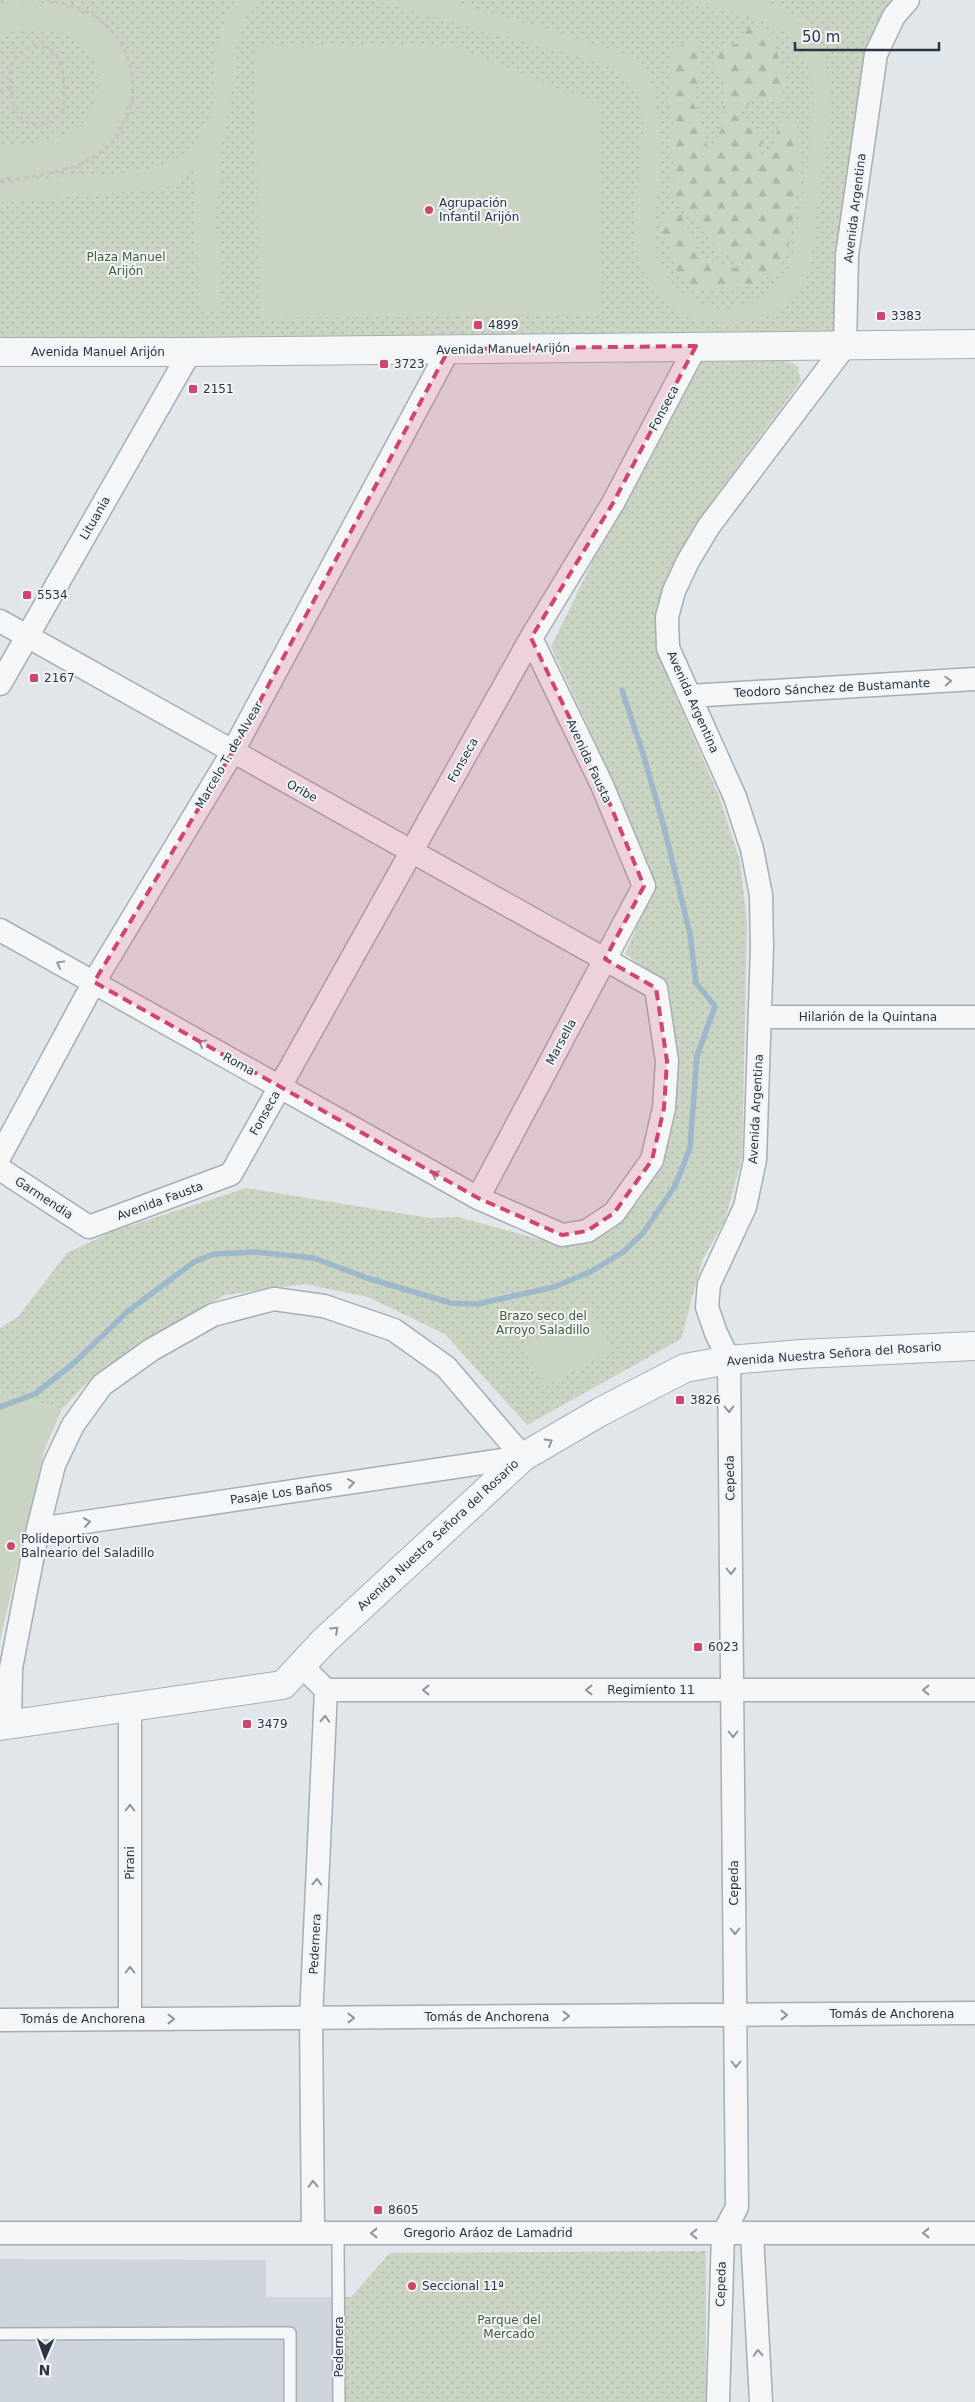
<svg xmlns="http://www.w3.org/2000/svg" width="975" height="2402" font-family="'DejaVu Sans',sans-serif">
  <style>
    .built { fill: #cfd5dc }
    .grass { fill: url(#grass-dots) }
    .forest { fill: url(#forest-firs) }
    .pitch { fill: #c9d4c2 }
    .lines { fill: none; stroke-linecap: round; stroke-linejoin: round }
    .stream { stroke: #9cb8ca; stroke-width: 5.5 }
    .service-casing { stroke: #a6adb4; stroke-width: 14 }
    .minor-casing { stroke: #a6adb4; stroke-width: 25 }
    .tertiary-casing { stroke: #a6adb4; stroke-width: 30 }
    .path { stroke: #bfc4c9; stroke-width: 3; stroke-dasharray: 4 4; stroke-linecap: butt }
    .service { stroke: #f4f6f8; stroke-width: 11 }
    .minor { stroke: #f4f6f8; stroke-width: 22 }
    .tertiary { stroke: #f4f6f8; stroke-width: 28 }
    .oneway { stroke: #8e969d }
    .marked { fill: #d0456b; fill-opacity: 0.2; stroke: #d0456b; stroke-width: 4; stroke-dasharray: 10 6; stroke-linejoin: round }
    .poi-dot { fill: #d0456b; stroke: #f1f4f7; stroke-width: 2 }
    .labels { text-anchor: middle; stroke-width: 4; stroke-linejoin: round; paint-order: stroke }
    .poi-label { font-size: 12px; fill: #293542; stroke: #f1f4f7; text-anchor: start }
    .street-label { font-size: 12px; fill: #293542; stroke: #f1f4f7 }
    .park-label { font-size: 12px; fill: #435e36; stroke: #f1f4f7 }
  </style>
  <defs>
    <pattern id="grass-dots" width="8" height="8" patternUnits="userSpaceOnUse" patternTransform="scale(1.25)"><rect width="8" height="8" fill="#c9d4c2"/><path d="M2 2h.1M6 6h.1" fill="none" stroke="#adb7a8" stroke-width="1.8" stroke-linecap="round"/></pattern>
    <pattern id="forest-firs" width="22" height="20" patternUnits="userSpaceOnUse" patternTransform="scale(1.25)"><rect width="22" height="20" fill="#c9d4c2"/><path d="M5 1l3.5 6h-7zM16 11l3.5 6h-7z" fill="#adb7a8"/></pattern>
  </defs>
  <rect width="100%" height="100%" fill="#e1e6ea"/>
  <path class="built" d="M0,2259L266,2260V2297H334V2402H0Z"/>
  <path class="grass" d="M0,0H908L876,54L845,346L0,352Z
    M785,359L798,367L801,381L707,508L664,583L655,626L659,658L719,796L740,861L747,922L742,1158L725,1220L702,1261L681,1339L527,1425L445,1334L368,1297L305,1284L225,1295L140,1343L85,1385L62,1409L0,1392V1328L18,1317L67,1253L114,1231L246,1188L429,1218L458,1217L549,1242L586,1238L661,1163L665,983L625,954L655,885L614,782L551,647L620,505L696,360Z
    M706,2251V2402H334V2297H351L390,2253Z"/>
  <path class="forest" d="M749,26L773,31L778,56L787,82L779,100L756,97L736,116L763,132L760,160L772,147L780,122H797L800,179L788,248L778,272L747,287L692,290L678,276L661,226L667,209L681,214L702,259L739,269L751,266L718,251L692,214L672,193L673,160L671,141L674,118L667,101L672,82L671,48L696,41L703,67L692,100L701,120L709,153L721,130L726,80L712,65L719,45L740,44Z"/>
  <path class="pitch" d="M235,0H260L249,11L242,26L235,53L233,87L220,153L216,227L220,250L219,312H200L193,170L184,180L163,189L0,203V185C24,182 48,178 72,176C117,172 173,179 200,135C205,127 210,119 212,110C214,102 213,92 213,84C215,53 218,26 235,0Z
    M373,0H447L621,52C627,56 636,59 641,64C650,75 654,92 656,106C659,122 661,139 661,155C661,185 652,215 655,246C657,272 681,298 706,306C736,315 772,298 787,271C799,248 817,107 812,81C810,69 803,52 796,43C772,14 708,8 673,0C701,0 732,0 760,0C775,2 792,13 804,22C847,56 823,164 817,210C814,233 814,262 803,284C782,327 716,331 678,312C666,307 655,293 650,282C645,273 639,262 637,252C625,208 659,124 633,88C625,78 614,71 604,64Z
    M13,2C44,2 78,5 103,25C155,68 128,145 71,166C49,175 23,175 0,178V147C28,144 62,142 83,123C90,116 95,104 97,95C103,65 86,40 57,31C40,26 18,32 0,34V4Z
    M449,44L599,105L602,315L259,318L255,47Z
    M590,1309L613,1350L544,1387L522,1346Z
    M0,1392L62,1409L44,1451L0,1641Z"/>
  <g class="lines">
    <path class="stream" d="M0,1407L35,1394L74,1363L127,1312L194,1262L214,1254L255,1252L314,1258L367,1278L451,1303L478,1304L554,1287L590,1272L623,1252L643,1233L675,1186L690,1148L697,1056L715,1006L696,983L690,934L664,827L644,757L622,690"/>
    <g class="service-casing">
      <path id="service" d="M338,2233L339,2402
        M0,2334L290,2333V2402"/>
    </g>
    <g class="minor-casing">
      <path id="minor" d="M0,621L656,988L667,1061L664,1108L652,1160L614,1213L587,1231L562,1235L478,1198L0,930
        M0,684L190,352
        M690,696L975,679
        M760,1017H975
        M0,1156L94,982L232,753L449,349
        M0,1169L89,1227L231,1174L531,638L613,503L696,346
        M478,1198L644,886L602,785L531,638
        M38,1529L523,1457
        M301,1665L326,1690L311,2018L313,2233
        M326,1690H975
        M130,1708V2019
        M10,1725L11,1668L38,1529L54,1465L73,1425L102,1385L151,1350L213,1315L274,1299L324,1306L394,1330L446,1367L523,1457
        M0,2020L975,2013
        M0,2233H975
        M752,2234L761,2402
        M718,2402L723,2234L737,2207L729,1360L716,1333L707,1307L709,1284L745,1207L755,1160L762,947L761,895L752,849L735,797L668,648L667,617L674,591L688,561L709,526L845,346L847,255L876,54L894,16L908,0"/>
    </g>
    <g class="tertiary-casing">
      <path id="tertiary" d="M0,352H190L975,344
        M0,1726L283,1685L324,1641L523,1457L600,1412L685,1368L729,1360L801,1354L975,1346"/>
    </g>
    <path class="path" d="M0,0H4
      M34,46C42,47 49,47 55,53C65,63 68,105 59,115C49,127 29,128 19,116C13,109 12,99 11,91C9,67 9,54 34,46Z
      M0,91L11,89
      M0,181C32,176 67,174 95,156C141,127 145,61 106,25C90,10 67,3 47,0"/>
    <use href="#service" class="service"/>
    <use href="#minor" class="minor"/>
    <use href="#tertiary" class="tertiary"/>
  </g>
  <defs><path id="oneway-chevron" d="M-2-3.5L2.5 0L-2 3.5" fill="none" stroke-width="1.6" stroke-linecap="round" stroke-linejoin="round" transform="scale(1.25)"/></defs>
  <g class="oneway">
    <use href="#oneway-chevron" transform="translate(948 681) rotate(-3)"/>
    <use href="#oneway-chevron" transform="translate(60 964) rotate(-151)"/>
    <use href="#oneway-chevron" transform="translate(202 1043) rotate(-151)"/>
    <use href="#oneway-chevron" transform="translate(435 1174) rotate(-151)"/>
    <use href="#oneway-chevron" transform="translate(729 1409) rotate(89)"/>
    <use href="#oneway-chevron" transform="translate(549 1442) rotate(-31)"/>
    <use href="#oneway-chevron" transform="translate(351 1483) rotate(-8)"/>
    <use href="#oneway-chevron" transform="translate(87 1522) rotate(-8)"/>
    <use href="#oneway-chevron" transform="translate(731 1571) rotate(89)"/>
    <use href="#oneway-chevron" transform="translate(335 1630) rotate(-43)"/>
    <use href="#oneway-chevron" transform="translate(426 1690) rotate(-180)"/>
    <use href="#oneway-chevron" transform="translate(589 1690) rotate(-180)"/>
    <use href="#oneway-chevron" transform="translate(926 1690) rotate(-180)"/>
    <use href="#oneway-chevron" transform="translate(325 1719) rotate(-87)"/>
    <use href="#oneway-chevron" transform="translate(733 1734) rotate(90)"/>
    <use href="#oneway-chevron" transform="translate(130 1808) rotate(-90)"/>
    <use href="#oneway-chevron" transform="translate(317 1882) rotate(-87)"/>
    <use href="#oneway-chevron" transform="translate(735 1931) rotate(90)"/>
    <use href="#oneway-chevron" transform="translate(130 1970) rotate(-90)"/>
    <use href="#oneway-chevron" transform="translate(784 2015)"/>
    <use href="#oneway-chevron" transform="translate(566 2016)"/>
    <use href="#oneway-chevron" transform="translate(351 2018)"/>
    <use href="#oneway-chevron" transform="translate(171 2019)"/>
    <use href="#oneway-chevron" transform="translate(736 2064) rotate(90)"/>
    <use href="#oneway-chevron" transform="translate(313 2184) rotate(-91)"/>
    <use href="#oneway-chevron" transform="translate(374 2233) rotate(-180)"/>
    <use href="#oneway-chevron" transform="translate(926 2233) rotate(180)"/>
    <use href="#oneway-chevron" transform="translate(694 2234) rotate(-180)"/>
    <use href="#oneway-chevron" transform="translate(758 2353) rotate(-93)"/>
  </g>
  <path class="marked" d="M696,346L613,503L531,638L602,785L644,886L605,959L656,988L667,1061L664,1108L652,1160L614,1213L587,1231L562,1235L478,1198L94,982L232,753L449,349Z"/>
  <g class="poi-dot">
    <circle cx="429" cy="210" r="5"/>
    <rect x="876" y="311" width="10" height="10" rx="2.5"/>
    <rect x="473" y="320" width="10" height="10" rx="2.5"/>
    <rect x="379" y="359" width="10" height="10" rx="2.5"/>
    <rect x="188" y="384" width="10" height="10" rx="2.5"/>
    <rect x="22" y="590" width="10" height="10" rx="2.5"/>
    <rect x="29" y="673" width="10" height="10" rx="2.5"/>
    <rect x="675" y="1395" width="10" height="10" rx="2.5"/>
    <circle cx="11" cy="1546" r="5"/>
    <rect x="693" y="1642" width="10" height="10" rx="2.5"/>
    <rect x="242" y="1719" width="10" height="10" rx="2.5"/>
    <rect x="373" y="2205" width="10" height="10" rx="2.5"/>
    <circle cx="412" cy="2286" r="5"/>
  </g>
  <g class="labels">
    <g class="poi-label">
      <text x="439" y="207">Agrupación<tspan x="439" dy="14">Infantil Arijón</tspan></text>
      <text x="891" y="320">3383</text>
      <text x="488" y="329">4899</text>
      <text x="394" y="368">3723</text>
      <text x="203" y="393">2151</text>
      <text x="37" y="599">5534</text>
      <text x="44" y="682">2167</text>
      <text x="690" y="1404">3826</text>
      <text x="21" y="1543">Polideportivo<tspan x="21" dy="14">Balneario del Saladillo</tspan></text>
      <text x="708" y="1651">6023</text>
      <text x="257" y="1728">3479</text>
      <text x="388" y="2214">8605</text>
      <text x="422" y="2290">Seccional 11ª</text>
    </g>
    <g class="street-label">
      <text transform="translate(855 208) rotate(-83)" y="4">Avenida Argentina</text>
      <text transform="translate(503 349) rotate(-1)" y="4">Avenida Manuel Arijón</text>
      <text x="98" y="356">Avenida Manuel Arijón</text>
      <text transform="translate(664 408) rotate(-62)" y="4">Fonseca</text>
      <text transform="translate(95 518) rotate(-60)" y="4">Lituania</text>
      <text transform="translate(832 688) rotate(-3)" y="4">Teodoro Sánchez de Bustamante</text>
      <text transform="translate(693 702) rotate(66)" y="4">Avenida Argentina</text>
      <text transform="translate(229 755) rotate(-60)" y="4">Marcelo T. de Alvear</text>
      <text transform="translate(463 760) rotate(-61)" y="4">Fonseca</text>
      <text transform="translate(589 761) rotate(65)" y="4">Avenida Fausta</text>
      <text transform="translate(302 791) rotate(29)" y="4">Oribe</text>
      <text x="868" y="1021">Hilarión de la Quintana</text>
      <text transform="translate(561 1042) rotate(-62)" y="4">Marsella</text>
      <text transform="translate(239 1064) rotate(29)" y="4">Roma</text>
      <text transform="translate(756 1109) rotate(-87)" y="4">Avenida Argentina</text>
      <text transform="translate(265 1113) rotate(-61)" y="4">Fonseca</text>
      <text transform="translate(44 1198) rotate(33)" y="4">Garmendia</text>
      <text transform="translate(160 1201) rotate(-20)" y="4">Avenida Fausta</text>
      <text transform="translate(834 1354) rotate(-4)" y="4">Avenida Nuestra Señora del Rosario</text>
      <text transform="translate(730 1478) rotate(-91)" y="4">Cepeda</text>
      <text transform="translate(281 1493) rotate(-8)" y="4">Pasaje Los Baños</text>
      <text transform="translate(438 1535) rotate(-43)" y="4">Avenida Nuestra Señora del Rosario</text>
      <text x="651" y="1694">Regimiento 11</text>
      <text transform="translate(130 1863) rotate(-90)" y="4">Pirani</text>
      <text transform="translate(734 1883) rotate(-90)" y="4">Cepeda</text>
      <text transform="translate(315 1944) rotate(-87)" y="4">Pedernera</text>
      <text x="892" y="2018">Tomás de Anchorena</text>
      <text x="487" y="2021">Tomás de Anchorena</text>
      <text x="83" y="2023">Tomás de Anchorena</text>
      <text x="488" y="2237">Gregorio Aráoz de Lamadrid</text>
      <text transform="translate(721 2284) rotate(-88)" y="4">Cepeda</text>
      <text transform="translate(339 2347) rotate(-90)" y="4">Pedernera</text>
    </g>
    <g class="park-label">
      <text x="126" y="261">Plaza Manuel<tspan x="126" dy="14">Arijón</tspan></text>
      <text x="543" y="1320">Brazo seco del<tspan x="543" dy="14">Arroyo Saladillo</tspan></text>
      <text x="509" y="2324">Parque del<tspan x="509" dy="14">Mercado</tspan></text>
    </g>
  </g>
  <g transform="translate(45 2357) rotate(182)" stroke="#f1f4f7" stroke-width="4" paint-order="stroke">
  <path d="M0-4L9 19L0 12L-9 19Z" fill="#293542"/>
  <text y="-8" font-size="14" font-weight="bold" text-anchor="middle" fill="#293542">N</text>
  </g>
  <path d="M795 42v8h144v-8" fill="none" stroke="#293542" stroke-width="2.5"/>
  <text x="802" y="42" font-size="15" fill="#293542" stroke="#f1f4f7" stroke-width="4" paint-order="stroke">50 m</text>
</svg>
